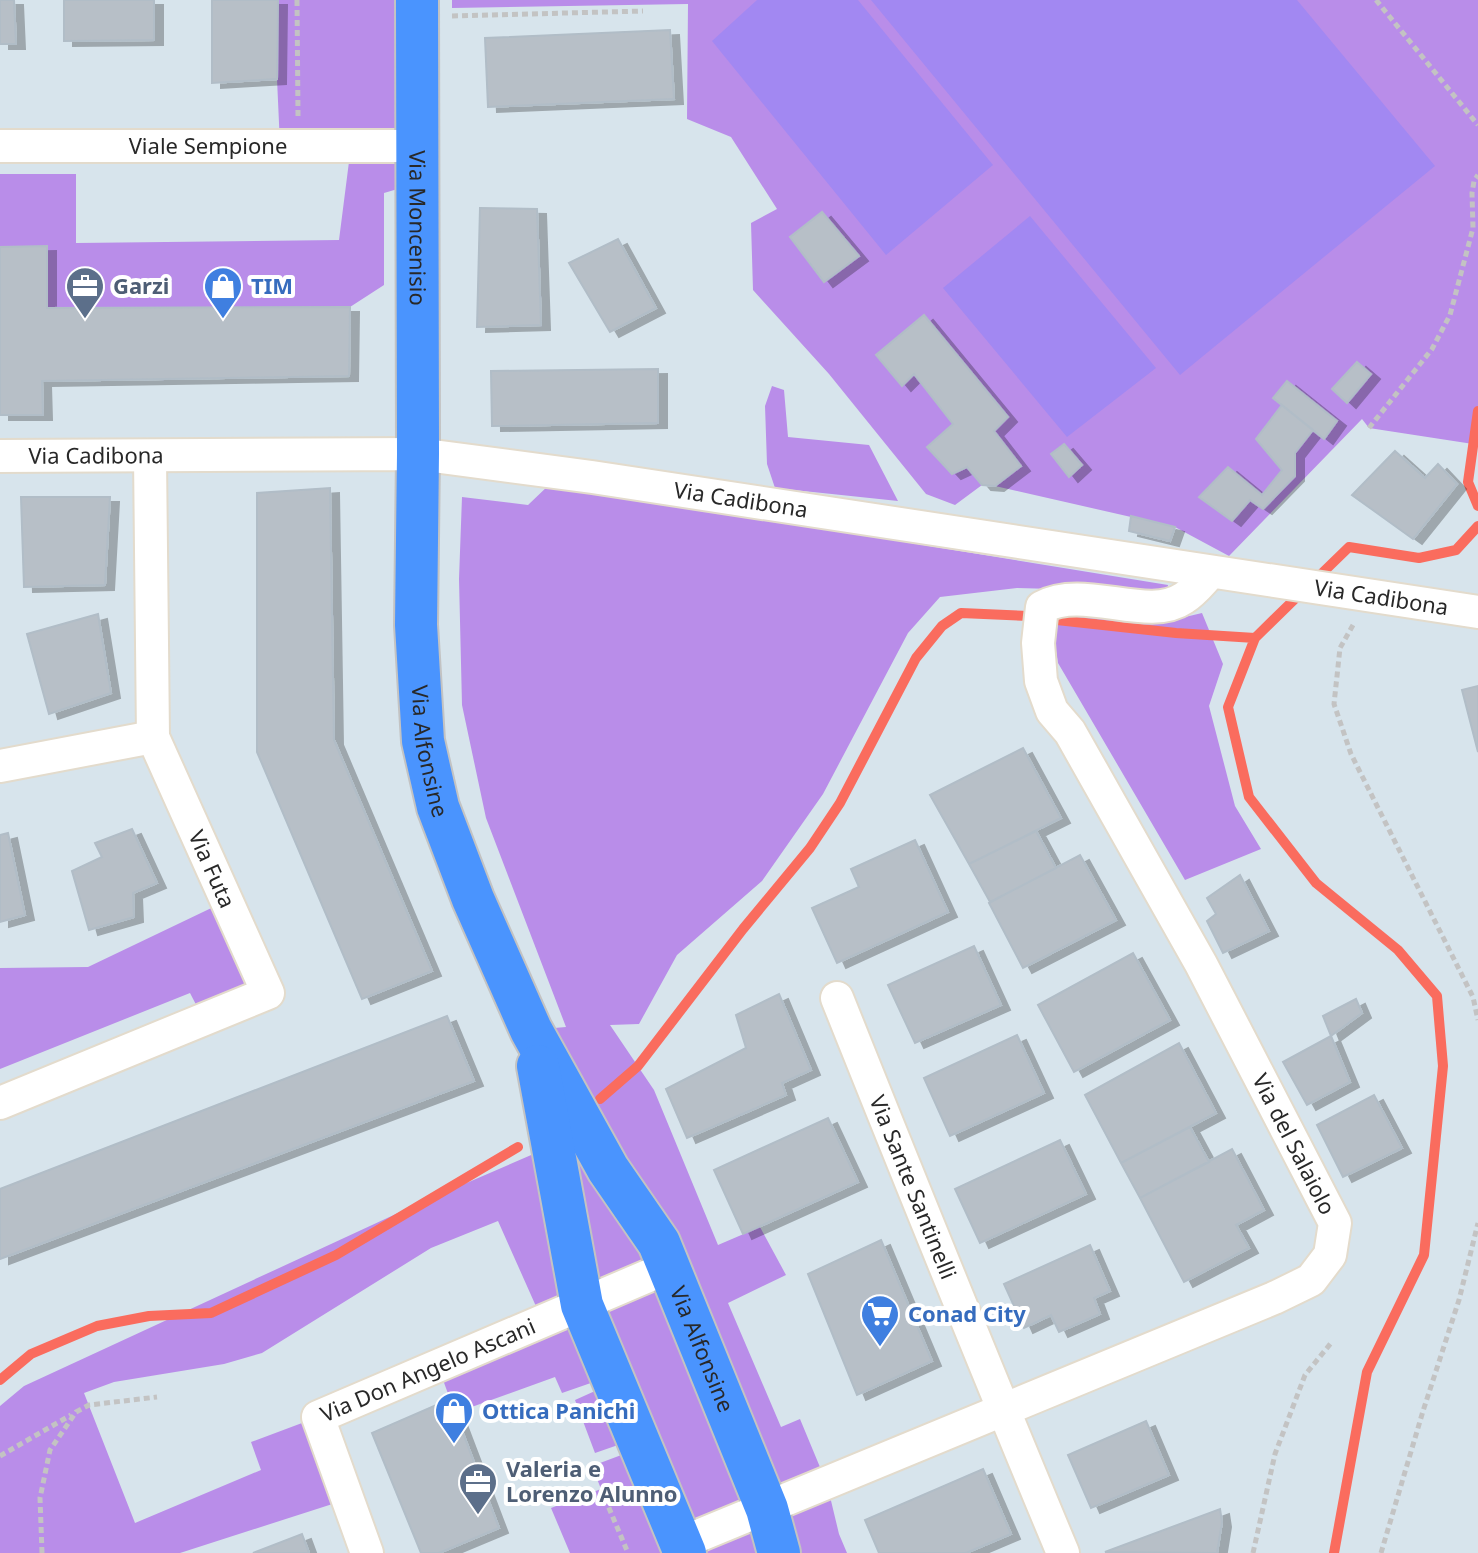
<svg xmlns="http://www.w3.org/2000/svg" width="1478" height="1553" font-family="'Noto Sans',sans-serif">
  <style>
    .green { fill: #b98de9 }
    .pitch { fill: #a288f2 }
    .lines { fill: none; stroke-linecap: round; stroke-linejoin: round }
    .stream { stroke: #fa6c5e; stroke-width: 10 }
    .building { fill: #b7bfc7; stroke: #b1bdc7; stroke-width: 2; filter: url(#shadow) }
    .minor-casing { stroke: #e3dbcc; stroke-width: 36 }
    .major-casing { stroke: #c3c3c3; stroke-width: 46 }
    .path { stroke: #c3c3c3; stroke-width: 5; stroke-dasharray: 6 4; stroke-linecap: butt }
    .minor { stroke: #fff; stroke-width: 32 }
    .major { stroke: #4a94fe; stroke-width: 42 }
    .labels { text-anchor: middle; stroke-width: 8; stroke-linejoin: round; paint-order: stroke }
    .street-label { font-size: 22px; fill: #282828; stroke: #fff }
    .service-label { font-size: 22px; font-weight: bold; fill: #4e5e75; stroke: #fff; text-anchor: start }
    .shop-label { font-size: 22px; font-weight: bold; fill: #366cbe; stroke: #fff; text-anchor: start }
  </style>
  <defs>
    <filter id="shadow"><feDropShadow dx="9" dy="5" stdDeviation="0" flood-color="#0004"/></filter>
  </defs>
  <rect width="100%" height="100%" fill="#d7e4ec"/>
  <path class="green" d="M278,0H417L418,183L384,193V285L350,307L47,308V246L0,247V174H76V243L339,240L351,146L280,145L277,79Z
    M452,0H1478V411L1473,444L1369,428L1362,419L1229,556L1175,527L995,486L982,485L955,505L926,494L829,374L753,290L751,223L777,209L731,137L687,119L688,4L452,8Z
    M772,386L784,390L788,437L869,445L898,501L775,488L767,464L765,406Z
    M550,484L1168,585L1167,592L1017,588L940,597L908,633L823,794L762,881L677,955L639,1024L610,1025L654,1090L718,1245L760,1227L786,1275L728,1303L781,1427L800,1419L827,1484L839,1534L847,1553H570L551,1508L601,1489L592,1466L640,1448L611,1376L562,1393L555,1377L455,1413L438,1366L543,1322L498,1221L431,1248L262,1353L224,1364L114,1382L84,1393L135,1523L261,1470L251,1442L318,1417L348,1499L180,1553H0V1406L24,1386L411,1207L552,1146L531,1030L566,1027L486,818L462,705L459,579L462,497L528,505Z
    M1077,612L1181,618L1202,613L1223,664L1209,706L1235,806L1261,849L1185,880L1058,663L1054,639L1060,617Z
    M226,901L268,993L204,1020L190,993L0,1069V968L88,967Z
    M595,1391L618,1445L595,1453L575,1400Z"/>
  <path class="pitch" d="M757,0H858L993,165L886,255L712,41Z
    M871,0H1297L1435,166L1180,375Z
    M1030,216L1156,368L1067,437L943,288Z"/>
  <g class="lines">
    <path class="stream" d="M1478,411L1468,482L1478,506
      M1314,581L1349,547L1419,558L1456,550L1478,526
      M1302,592L1255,638L1228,707L1249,797L1316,883L1398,950L1437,996L1443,1066L1424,1255L1367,1372L1334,1553
      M1057,620L1176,633L1255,638
      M600,1099L638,1066L743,929L810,848L840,803L916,658L942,626L961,613L1029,616
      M0,1380L31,1354L97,1326L149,1316L211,1313L336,1255L518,1147"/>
  </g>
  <path class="building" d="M0,0H14L16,44H0Z
    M64,0H154V40L64,41Z
    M212,0H278L277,79L212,83Z
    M670,30L674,99L488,107L485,38Z
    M480,208L537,209L541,325L477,327Z
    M822,212L859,256L824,282L790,237Z
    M618,239L656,308L610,332L569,263Z
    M47,246V308L350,307L349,376L42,381L43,415H0V247Z
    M924,315L1008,417L994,431L1021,466L995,486L982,485L967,467L952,474L927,447L953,424L914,374L902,386L876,355Z
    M1357,362L1371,374L1347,403L1332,389Z
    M658,369V423L492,426L491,371Z
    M1287,381L1337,421L1324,439L1273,398Z
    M1282,405L1313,430L1295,453V476L1263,509L1250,500L1232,521L1199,497L1228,467L1262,495L1282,470L1256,439Z
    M1064,444L1082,465L1069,477L1051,454Z
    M1395,451L1425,478L1438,464L1457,484L1413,539L1352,495Z
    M330,488L334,740L432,971L362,999L257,752V493Z
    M21,497H110L105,585L24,587Z
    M1131,516L1175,527L1170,541L1129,531Z
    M98,614L111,693L49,714L27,634Z
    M1478,686V752L1462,690Z
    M1023,748L1061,818L969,864L930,795Z
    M132,829L157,883L133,893L134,917L89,930L72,871L102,857L95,843Z
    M1036,831L1056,868L990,902L969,864Z
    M8,833L25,915L0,922V835Z
    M915,840L948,912L837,963L812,908L859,887L851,869Z
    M1080,855L1116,920L1023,968L989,903Z
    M1240,875L1269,931L1223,953L1207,921L1216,914L1207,898Z
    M974,946L1001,1005L915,1043L888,985Z
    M1133,953L1170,1020L1074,1072L1038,1005Z
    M779,994L811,1070L782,1083L786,1095L687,1138L666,1089L746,1048L736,1015Z
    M1356,999L1362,1013L1331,1036L1323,1016Z
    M447,1016L474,1081L0,1259V1189Z
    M1017,1035L1044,1093L950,1136L924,1078Z
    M1331,1036L1350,1082L1307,1105L1283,1062Z
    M1179,1043L1216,1113L1121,1163L1085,1095Z
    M1374,1095L1402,1148L1343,1177L1317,1125Z
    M828,1118L858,1182L743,1234L714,1170Z
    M1190,1127L1209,1162L1140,1198L1121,1163Z
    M1060,1140L1086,1194L980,1243L955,1189Z
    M1232,1149L1264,1210L1236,1225L1249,1248L1184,1282L1140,1198Z
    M881,1240L932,1361L857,1395L808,1274Z
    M1090,1245L1110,1291L1094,1298L1100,1314L1059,1332L1051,1315L1024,1328L1004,1284Z
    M450,1399L499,1528L439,1553H421L372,1433Z
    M1146,1421L1169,1475L1091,1508L1068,1455Z
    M983,1469L1011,1534L966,1553H879L865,1520Z
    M1220,1509L1222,1522L1217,1553L1105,1552Z
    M302,1534L309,1553H253Z"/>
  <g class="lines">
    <g class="minor-casing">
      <g id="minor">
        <path id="s1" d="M0,146H417"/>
        <path id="s2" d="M0,456L418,454L592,477L1478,612"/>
        <path d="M0,766L153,737"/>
        <path id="s3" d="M837,998C911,1183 986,1369 1063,1553"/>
        <path d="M0,1103L268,993L153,737L150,456"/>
        <path d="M681,1543L1274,1298L1311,1280L1330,1255L1335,1223L1201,964L1070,732L1052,711L1041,681L1038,643L1042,607C1085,584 1148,623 1184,598C1194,592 1203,580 1211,572"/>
        <path id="s4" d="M367,1553L318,1417L669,1267"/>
      </g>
    </g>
    <g class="major-casing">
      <g id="major">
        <path id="s5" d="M417,0L418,454L416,625L423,741L438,807L473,899L531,1030L608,1169L659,1243L767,1509L779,1553"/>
        <path d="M538,1066L582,1305L685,1553"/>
      </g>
    </g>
    <path class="path" d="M297,0L298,116
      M1376,0L1478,125
      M452,16L643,11
      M1369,428L1432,349L1450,315L1473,228L1472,193L1474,181L1478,175
      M1353,625L1340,648L1334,704L1351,754L1473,997L1478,1020
      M0,1456L71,1415
      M601,1489L628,1553
      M42,1553L40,1498L50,1450L76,1412L89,1405L157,1397
      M1253,1553L1275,1454L1305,1375L1331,1343
      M1381,1553L1423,1411L1459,1300L1478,1223"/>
    <use href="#minor" class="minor"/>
    <use href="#major" class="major"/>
  </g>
  <defs>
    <g id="office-pin" transform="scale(2)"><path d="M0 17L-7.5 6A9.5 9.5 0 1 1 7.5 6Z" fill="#5c6f8a" stroke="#fff"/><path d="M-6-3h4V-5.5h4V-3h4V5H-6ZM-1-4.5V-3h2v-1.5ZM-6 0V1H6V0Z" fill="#fff"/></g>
    <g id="shop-pin" transform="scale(2)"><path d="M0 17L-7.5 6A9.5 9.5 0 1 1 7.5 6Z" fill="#3f7fe0" stroke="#fff"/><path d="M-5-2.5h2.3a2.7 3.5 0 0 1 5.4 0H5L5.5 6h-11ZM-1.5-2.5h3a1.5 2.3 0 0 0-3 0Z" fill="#fff"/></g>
    <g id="supermarket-pin" transform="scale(2)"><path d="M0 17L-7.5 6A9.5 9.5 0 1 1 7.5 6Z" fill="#3f7fe0" stroke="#fff"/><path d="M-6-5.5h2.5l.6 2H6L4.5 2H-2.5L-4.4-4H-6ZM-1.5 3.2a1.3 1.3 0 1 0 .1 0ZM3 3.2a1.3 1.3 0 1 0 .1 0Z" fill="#fff"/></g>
  </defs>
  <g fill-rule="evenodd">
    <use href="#office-pin" x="85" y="286"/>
    <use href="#shop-pin" x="223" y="286"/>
    <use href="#supermarket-pin" x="880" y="1314"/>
    <use href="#shop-pin" x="454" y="1411"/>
    <use href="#office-pin" x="478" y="1482"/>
  </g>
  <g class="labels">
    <g class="street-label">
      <text dy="8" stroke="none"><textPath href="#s1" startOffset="208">Viale Sempione</textPath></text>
      <text dy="8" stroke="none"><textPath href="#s5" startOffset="228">Via Moncenisio</textPath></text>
      <text dy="8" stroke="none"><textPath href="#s2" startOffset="96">Via Cadibona</textPath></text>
      <text dy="8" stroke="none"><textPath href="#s2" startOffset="744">Via Cadibona</textPath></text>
      <text dy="8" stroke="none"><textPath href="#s2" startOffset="1392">Via Cadibona</textPath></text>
      <text dy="8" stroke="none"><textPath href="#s5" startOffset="752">Via Alfonsine</textPath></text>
      <text transform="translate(212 869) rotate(66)" y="8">Via Futa</text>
      <text transform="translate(1294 1144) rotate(63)" y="8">Via del Salaiolo</text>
      <text dy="8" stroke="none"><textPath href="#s3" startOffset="204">Via Sante Santinelli</textPath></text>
      <text dy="8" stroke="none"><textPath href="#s5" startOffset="1414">Via Alfonsine</textPath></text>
      <text dy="8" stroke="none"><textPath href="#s4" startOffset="264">Via Don Angelo Ascani</textPath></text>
    </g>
    <g class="service-label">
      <text x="113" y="294">Garzi</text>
      <text x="506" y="1477">Valeria e<tspan x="506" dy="25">Lorenzo Alunno</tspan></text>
    </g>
    <g class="shop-label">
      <text x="251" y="294">TIM</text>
      <text x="908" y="1322">Conad City</text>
      <text x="482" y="1419">Ottica Panichi</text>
    </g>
  </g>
</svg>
